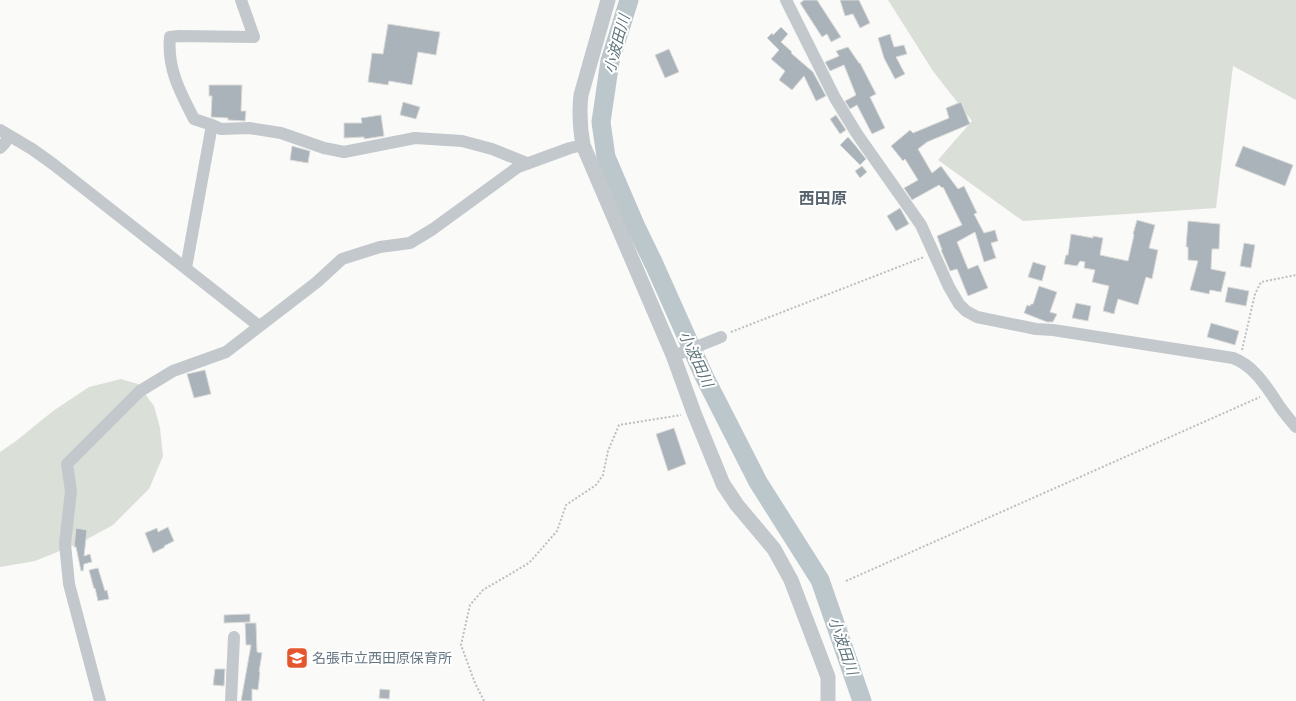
<svg xmlns="http://www.w3.org/2000/svg" width="1296" height="701" font-family="Cabin,'Noto Sans JP',sans-serif">
  <style>
    .green { fill: #dadfd7 }
    .lines { fill: none; stroke-linecap: round; stroke-linejoin: round }
    .river { stroke: #bbc7cb; stroke-width: 19 }
    .building { fill: #aab3b9; stroke: #dcdcda }
    .path { stroke: #bbbfc2; stroke-width: 2; stroke-dasharray: 2 2; stroke-linecap: butt }
    .minor { stroke: #c3c8cc; stroke-width: 12 }
    .tertiary { stroke: #c3c8cc; stroke-width: 15 }
    .labels { text-anchor: middle; stroke-width: 4; stroke-linejoin: round; paint-order: stroke }
    .poi-label { font-size: 14px; fill: #657683; stroke: #fff; text-anchor: start }
    .water-label { font-size: 15px; font-style: italic; fill: #60757c; stroke: #fff }
    .quarter-label { font-size: 16px; font-weight: bold; fill: #57646e; stroke: #fff }
  </style>
  <rect width="100%" height="100%" fill="#fafaf8"/>
  <path class="green" d="M888,0H1296V100L1233,66L1216,208L1023,221L938,160L972,121L933,71Z
    M121,379L138,384L154,406L160,428L163,456L149,489L113,525L82,542L35,561L0,567V452L16,441L53,411L89,387Z"/>
  <g class="lines">
    <path class="river" d="M629,0L610,61L601,122L606,157L636,227L654,264L704,376L758,482L820,580L862,701"/>
  </g>
  <path class="building" d="M804,0H817L841,37L831,42L827,34L822,37L800,3Z
    M840,0H859L870,23L860,28L853,14L845,16Z
    M388,24L440,32L436,55L418,52L412,85L389,81L388,85L368,82L372,53L383,54Z
    M781,27L788,34L781,42L792,52L791,53L813,72L826,96L816,101L804,76L792,90L779,80L785,71L771,59L779,50L767,38L772,33L773,35Z
    M890,34L894,47L904,45L907,54L896,57L905,74L895,79L884,58L878,38Z
    M848,47L859,63H860L876,94L870,97L885,128L872,134L857,105L850,109L845,101L856,95L844,65L830,71L825,62L839,56L836,51Z
    M669,49L679,72L665,78L655,55Z
    M209,85H242L241,111H246L245,121L228,120V118L211,117L212,96H209Z
    M403,102L420,107L416,119L400,115Z
    M961,102L970,124L927,142L918,149L932,173L941,166L958,189L964,186L977,213L974,214L984,233L995,230L998,241L991,243L996,258L984,262L975,232L957,242L968,269L978,265L988,288L968,296L957,269L950,271L941,250H942L937,236L962,225L943,187L942,188L939,185L912,200L904,188L918,180L905,159L903,161L891,146L910,130L913,133L949,118L946,108Z
    M381,115L384,136L364,139V137L344,138V123H362L361,118Z
    M836,115L846,130L840,134L830,119Z
    M848,137L855,145L866,159L860,165L840,145Z
    M292,146L310,151L308,163L290,160Z
    M1243,146L1293,165L1285,186L1235,166Z
    M862,166L867,172L860,178L855,171Z
    M900,208L909,224L896,231L887,216Z
    M1137,220L1155,225L1149,248L1158,250L1152,279L1146,277L1138,305L1118,299L1114,314L1103,311L1109,286L1092,282L1095,270L1084,268L1085,262L1080,261L1077,266L1064,264L1066,255H1068L1071,234L1093,238V236L1103,238L1100,255L1128,261L1134,235L1133,234Z
    M1188,221L1220,224L1219,249H1212L1211,269L1226,272L1221,292L1210,290L1209,294L1190,290L1198,261L1188,260V247H1186Z
    M1244,243L1255,245L1251,268L1240,266Z
    M1033,262L1046,266L1042,281L1028,277Z
    M1039,286L1057,292L1050,312L1057,314L1053,322H1047L1024,313L1027,305L1030,306L1031,304H1033Z
    M1228,287L1249,291L1246,306L1225,302Z
    M1076,303L1091,306L1088,321L1072,318Z
    M1211,323L1239,331L1235,345L1207,337Z
    M205,370L211,394L194,398L187,374Z
    M674,428L686,464L668,471L656,434Z
    M168,527L174,541L164,546L165,547L153,553L145,533L157,528L158,532Z
    M76,528L87,530L84,556L90,554L92,562L84,564L83,571H81L76,547H74Z
    M98,568L105,591L107,590L109,599L98,601L95,588L94,589L89,570Z
    M250,614V622L224,623V615Z
    M245,623H256L257,652L262,653L259,672H260L258,690L252,689V701H241L251,645H246Z
    M215,669H225L224,686L213,685Z
    M380,689L390,690L389,699L379,698Z"/>
  <g class="lines">
    <path class="path" d="M731,332L924,257
      M1242,350L1255,294L1261,282L1296,275
      M846,581L1260,397
      M484,701L475,683L461,645L470,605L483,590L529,563L557,531L566,505L596,485L603,475L608,451L619,425L681,415"/>
    <path class="minor" d="M241,0L254,37L179,36L170,37C167,68 180,92 194,119L212,125L221,129L249,128L281,133L324,148L344,152L415,138L462,141L492,149L527,163
      M786,0L835,98L857,134L921,225L949,287L959,304L966,311L977,317L1036,329L1053,330L1233,358C1255,366 1268,389 1280,407C1285,414 1291,421 1296,427
      M0,130L32,149L53,164L259,326
      M0,148L4,144L10,136
      M186,268L212,125
      M673,355L681,353L721,337
      M100,701L69,584L65,544L71,491L67,464L140,391L173,371L226,352L317,282L342,259L380,247L410,243L433,229L518,167L570,148L583,145
      M231,701L234,637"/>
    <path class="tertiary" d="M608,0L581,95C579,112 580,128 583,145L673,355L694,413L723,484L737,505L774,549L791,580L828,677V701"/>
  </g>
  <defs>
    <g id="school-square" transform="scale(1.15)"><rect x="-9" y="-9" width="18" height="18" rx="4" fill="#e4572e" stroke="#fff"/><path d="M0-5L7-2L0 1L-7-2ZM-4 1L0 2.5L4 1V4Q0 6-4 4Z" fill="#fff"/></g>
  </defs>
  <g fill-rule="evenodd">
    <use href="#school-square" x="297" y="658"/>
  </g>
  <g class="labels">
    <g class="poi-label">
      <text x="312" y="663">名張市立西田原保育所</text>
    </g>
    <g class="water-label">
      <text transform="translate(617 44) rotate(-75)" y="5">小波田川</text>
      <text transform="translate(696 359) rotate(65)" y="5">小波田川</text>
      <text transform="translate(843 646) rotate(71)" y="5">小波田川</text>
    </g>
    <g class="quarter-label">
      <text x="823" y="204">西田原</text>
    </g>
  </g>
</svg>
